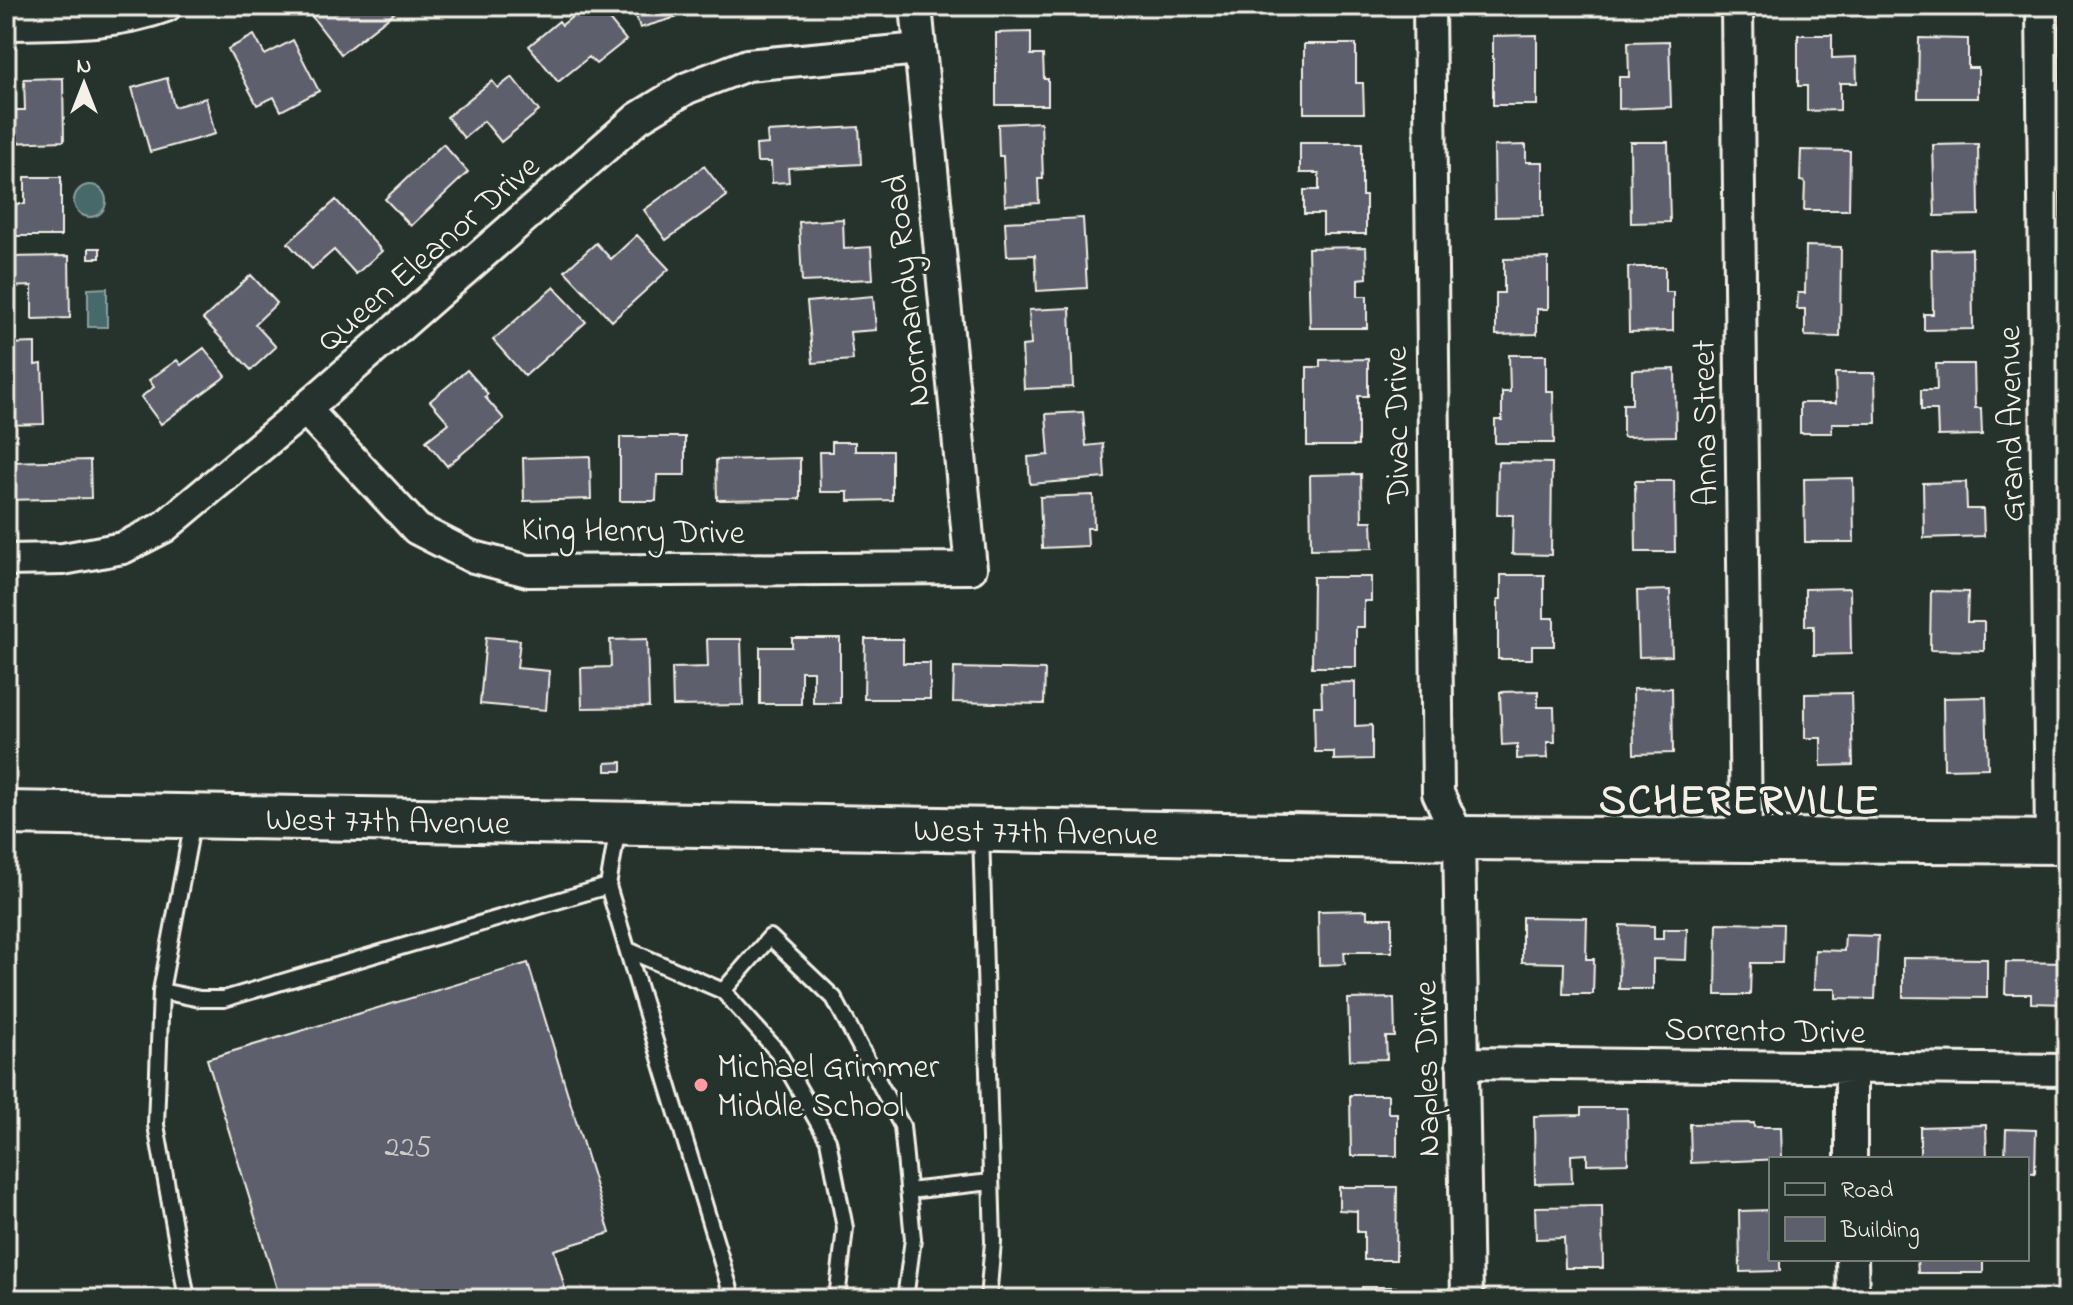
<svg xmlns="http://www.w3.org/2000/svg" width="2073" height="1305" font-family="'Indie Flower',sans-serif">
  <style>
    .water { fill: #46696b; stroke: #8c9f9d; stroke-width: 2 }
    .building { fill: #5d5f6c; stroke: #f4f1e8; stroke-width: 2 }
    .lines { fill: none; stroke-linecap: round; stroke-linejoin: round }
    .lane-casing { stroke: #f4f1e8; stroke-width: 20 }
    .street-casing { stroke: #f4f1e8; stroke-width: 36 }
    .secondary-casing { stroke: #f4f1e8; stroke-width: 48 }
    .lane { stroke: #26332d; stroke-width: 14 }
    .street { stroke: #26332d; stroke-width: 30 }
    .secondary { stroke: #26332d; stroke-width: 42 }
    .poi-dot { fill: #ff9aa2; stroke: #26332d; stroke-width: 3 }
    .labels { text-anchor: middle; stroke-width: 6; stroke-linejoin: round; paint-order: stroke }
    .number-label { font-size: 30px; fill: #ceccc9 }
    .street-label { font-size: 34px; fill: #f4f1e8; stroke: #26332d }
    .poi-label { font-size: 34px; fill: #f4f1e8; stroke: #26332d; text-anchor: start }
    .district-label { font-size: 42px; font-weight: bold; letter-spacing: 2px; fill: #f4f1e8; stroke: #26332d }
  </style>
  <rect width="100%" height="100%" fill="#26332d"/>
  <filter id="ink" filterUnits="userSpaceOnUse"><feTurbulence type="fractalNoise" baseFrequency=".0125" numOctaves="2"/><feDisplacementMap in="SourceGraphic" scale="16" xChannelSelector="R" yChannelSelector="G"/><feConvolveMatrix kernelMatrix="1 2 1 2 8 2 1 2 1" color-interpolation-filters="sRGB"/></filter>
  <g filter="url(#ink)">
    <path class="water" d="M74 201a16 16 0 1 1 32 0a16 16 0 1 1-32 0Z
      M107,288V327H88V289Z"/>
    <path class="building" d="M304,6H390L395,12L341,54Z
      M585,6H598L626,40L596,64L589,57L558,82L529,46L559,21L562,25Z
      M633,6H674L677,17L640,28Z
      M1308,6H1362V13H1308Z
      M1031,32V55H1043L1044,79H1048V105H996V33Z
      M254,35L265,55L293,40L319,91L281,111L274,97L257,105L228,49Z
      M1537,35V105H1493V36Z
      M1798,35H1832V58L1856,57L1857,83H1840V110L1807,111V86H1798Z
      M1919,38L1968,39V68H1978V98H1918Z
      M1669,41L1671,107L1619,109V77H1629L1628,42Z
      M1304,44H1356V83H1363L1364,113H1304Z
      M512,77L539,111L501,142L484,121L464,138L447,117L492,81L498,88Z
      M63,78L64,141L6,143V110H25L24,79Z
      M167,78L174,107L206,98L215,134L150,152L132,88Z
      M1041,122L1043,179H1038L1039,203L1005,205L1003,156H999L998,124Z
      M859,127L861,164L788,168L789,182L772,183L771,162H757L756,145L768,144L767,132Z
      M1630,142H1668L1670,222L1631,223Z
      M1300,143H1362V196H1366V234H1323V214H1304V190H1319V173H1300Z
      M443,144L468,172L411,226L385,199Z
      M1978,144L1979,215L1935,216L1933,145Z
      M1526,145V162H1543V216L1495,217L1494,146Z
      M1801,150L1850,151L1849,210H1804L1805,182L1800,181Z
      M704,166L727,196L666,240L644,210Z
      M25,177H61V236H6V204H25Z
      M336,200L382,251L356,274L334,250L312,269L288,243Z
      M1083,218L1087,288L1037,291L1035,255L1007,256L1005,222Z
      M843,219L844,249L871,247L873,279L802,282L799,222Z
      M637,235L669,269L612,321L565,271L596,243L611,259Z
      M1806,246L1841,247L1840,337L1805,336V309H1797L1798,293H1805Z
      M1366,247L1367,278L1358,279V296H1367V328H1310L1308,248Z
      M89,248H100V258H89Z
      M1972,249L1973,329L1924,330V314H1933L1932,250Z
      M69,256L70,318L32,319V286L6,287V257Z
      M1548,258V309H1537V334L1496,335V293H1504V259Z
      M1628,267H1665V292H1673V331L1629,332Z
      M251,275L277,303L255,324L276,347L251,370L203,319Z
      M554,287L586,322L525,376L493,340Z
      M873,296L876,330L850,332L853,360L813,363L807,302Z
      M1070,308L1073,387L1024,389L1022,346L1031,345L1029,310Z
      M35,343V365L42,364L44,424L6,425V344Z
      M204,348L226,376L161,424L141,397L154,387L149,380L177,360L181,365Z
      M1509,355H1546V391H1553L1554,443H1495V420H1502V392H1510Z
      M1368,359V396H1358V446H1307V367H1320V360Z
      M1936,364H1974L1975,408H1981L1982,435L1938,436L1937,410H1921V390H1937Z
      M1675,369L1676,436L1623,437V404H1632V370Z
      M467,370L488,394L485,397L504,419L447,466L426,441L449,423L430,401Z
      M1835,373H1875L1876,423H1832V433H1800V403H1836Z
      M1083,412L1086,446L1103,444L1105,478L1030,484L1028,457L1049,455L1046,414Z
      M620,437H685V475H657L656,501H620Z
      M832,442H855V451H892V500L848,501V492H820L819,452H832Z
      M590,456L591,499L524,501L523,458Z
      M800,458V499L717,500L716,460Z
      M90,460L91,498L6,500V462Z
      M1498,462L1552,463L1551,555L1512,554L1513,515H1497Z
      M1361,474L1362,521H1372L1373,548L1311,549L1310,475Z
      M1853,478L1854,542H1805L1804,479Z
      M1635,481H1674L1675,552H1636Z
      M1966,482L1967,509H1983L1984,536L1924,538L1923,483Z
      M1093,495L1094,528H1087L1088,546L1042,548L1040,497Z
      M1501,575H1544V618H1554V646H1532V659H1498V599H1501Z
      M1313,577H1371V601H1364V627H1356V667H1312Z
      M1850,588L1851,654L1814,655V626H1805V589Z
      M1670,590L1672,656L1639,657L1637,591Z
      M1931,591L1968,592L1967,622H1984V651L1930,650Z
      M486,637L520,640L517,668L549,671L546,710L480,704Z
      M792,638H840V703H813V671H801V704H760V647H792Z
      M647,639L649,707L582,708L581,668L611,667L610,640Z
      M707,639H741L743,705L673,706L672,668L708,667Z
      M865,639H903V663H930V699H864Z
      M954,668L1045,670L1044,704L953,702Z
      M1355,682V726L1372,725V759L1334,760V752H1315L1314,706H1322L1321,683Z
      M1672,688L1673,753L1634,754L1633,689Z
      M1538,691V707H1554L1555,742H1547L1548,758L1517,759V744L1502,745L1500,692Z
      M1851,693L1853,765L1821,766V738H1805V694Z
      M1986,697L1988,768L1944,769L1943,698Z
      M622,762V771H606V763Z
      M1367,910V918H1392V952H1344L1345,964L1319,965L1318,911Z
      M1522,917L1587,918L1586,959H1594L1593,994H1563L1564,963L1522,962Z
      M1717,923L1783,924L1782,963H1751L1750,995H1716Z
      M1620,925L1654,926V939H1663V929H1687L1686,960L1653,959V989H1619Z
      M1845,935L1878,936L1875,999L1836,998V989H1814L1815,950L1844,951Z
      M1903,958L1987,959V998L1903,997Z
      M2006,962L2067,963V1004L2031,1003V994H2005Z
      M528,963L610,1233L554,1250L568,1299H280L207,1059Z
      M1394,998L1395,1037H1386L1387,1059L1350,1060L1348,999Z
      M1350,1095H1388V1113H1397V1156H1351Z
      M1581,1108H1627L1628,1163L1587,1164V1154L1571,1155L1572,1183L1535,1184L1534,1116L1581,1115Z
      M1754,1123V1127H1781L1782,1159L1691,1163L1690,1124Z
      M1986,1125L1987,1159L1920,1157V1127Z
      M2006,1129L2036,1130L2035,1173L2027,1172V1159H2005Z
      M1339,1187H1397L1396,1260H1364V1232H1357V1211L1339,1210Z
      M1602,1206L1603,1268H1565L1564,1238L1536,1239L1535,1207Z
      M1771,1210V1259H1780V1271L1740,1272L1739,1211Z
      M1917,1259H1983V1273H1918Z
      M1362,1287H1396V1299H1362Z
      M1554,1296L1585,1297V1299H1554Z"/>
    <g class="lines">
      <g class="lane-casing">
        <path id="lane" d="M618,827L608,886L733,1299
          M981,832L993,1242L988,1299
          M628,950L723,991L778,1052L828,1140L845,1228L837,1299
          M161,991L200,999H224L608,886
          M723,991L770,937L834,998L902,1126L913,1239L905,1299
          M908,1191L991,1182
          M187,1299L156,1125L161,991L193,821"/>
      </g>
      <g class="street-casing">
        <path id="street" d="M1429,6L1438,793L1459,838L1467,1299
          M1737,6L1746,838
          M2042,6L2051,842
          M6,24C59,23 116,25 166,6
          M305,409L417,529L470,556L528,571L971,568L916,6
          M6,560L63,559L123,548L164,527L305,409L638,118L687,88L747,65L920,49
          M1462,1063L2067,1070
          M1851,1068V1159
          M1852,1259L1853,1299"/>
      </g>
      <g class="secondary-casing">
        <g id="secondary">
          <path id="s1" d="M6,813L1459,838L2067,842"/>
        </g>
      </g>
      <use href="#lane" class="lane"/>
      <use href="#street" class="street"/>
      <use href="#secondary" class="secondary"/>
    </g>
  </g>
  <circle class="poi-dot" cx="701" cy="1085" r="8"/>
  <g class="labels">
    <g class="number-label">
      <text x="408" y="1156">225</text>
    </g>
    <g class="street-label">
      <text transform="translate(427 252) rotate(-41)" y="12">Queen Eleanor Drive</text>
      <text transform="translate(905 291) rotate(-96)" y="12">Normandy Road</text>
      <text transform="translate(1703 423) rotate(-91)" y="12">Anna Street</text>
      <text transform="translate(2009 424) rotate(-91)" y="12">Grand Avenue</text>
      <text transform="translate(1395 425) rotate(-91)" y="12">Divac Drive</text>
      <text transform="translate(633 529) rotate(1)" y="12">King Henry Drive</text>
      <text dy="12" stroke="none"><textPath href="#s1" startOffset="382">West 77th Avenue</textPath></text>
      <text dy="12" stroke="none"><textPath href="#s1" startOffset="1030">West 77th Avenue</textPath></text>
      <text transform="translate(1765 1029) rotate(1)" y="12">Sorrento Drive</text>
      <text transform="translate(1425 1069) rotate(-91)" y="12">Naples Drive</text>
    </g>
    <g class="poi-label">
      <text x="717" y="1077">Michael Grimmer<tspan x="717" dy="39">Middle School</tspan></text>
    </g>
    <g class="district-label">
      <text x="1740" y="813">SCHERERVILLE</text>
    </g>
  </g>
  <rect width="2073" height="1305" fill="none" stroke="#26332d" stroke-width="32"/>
  <rect x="16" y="16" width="2041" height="1273" fill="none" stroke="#f4f1e8" stroke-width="3" filter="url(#ink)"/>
  <rect x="1769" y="1157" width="260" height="104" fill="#26332d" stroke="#787f78" stroke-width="2"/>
  <rect x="1785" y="1183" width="40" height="12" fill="#26332d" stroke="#787f78" stroke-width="2"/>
  <text x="1841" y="1197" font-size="24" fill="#f4f1e8">Road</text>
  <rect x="1785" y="1217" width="40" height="24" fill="#5d5f6c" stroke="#787f78" stroke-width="2"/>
  <text x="1841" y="1237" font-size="24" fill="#f4f1e8">Building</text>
  <g transform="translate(84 84)" stroke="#26332d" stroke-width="6" paint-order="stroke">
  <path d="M0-6L14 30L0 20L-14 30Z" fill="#f4f1e8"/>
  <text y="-12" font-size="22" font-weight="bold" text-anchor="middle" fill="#f4f1e8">N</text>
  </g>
</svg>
